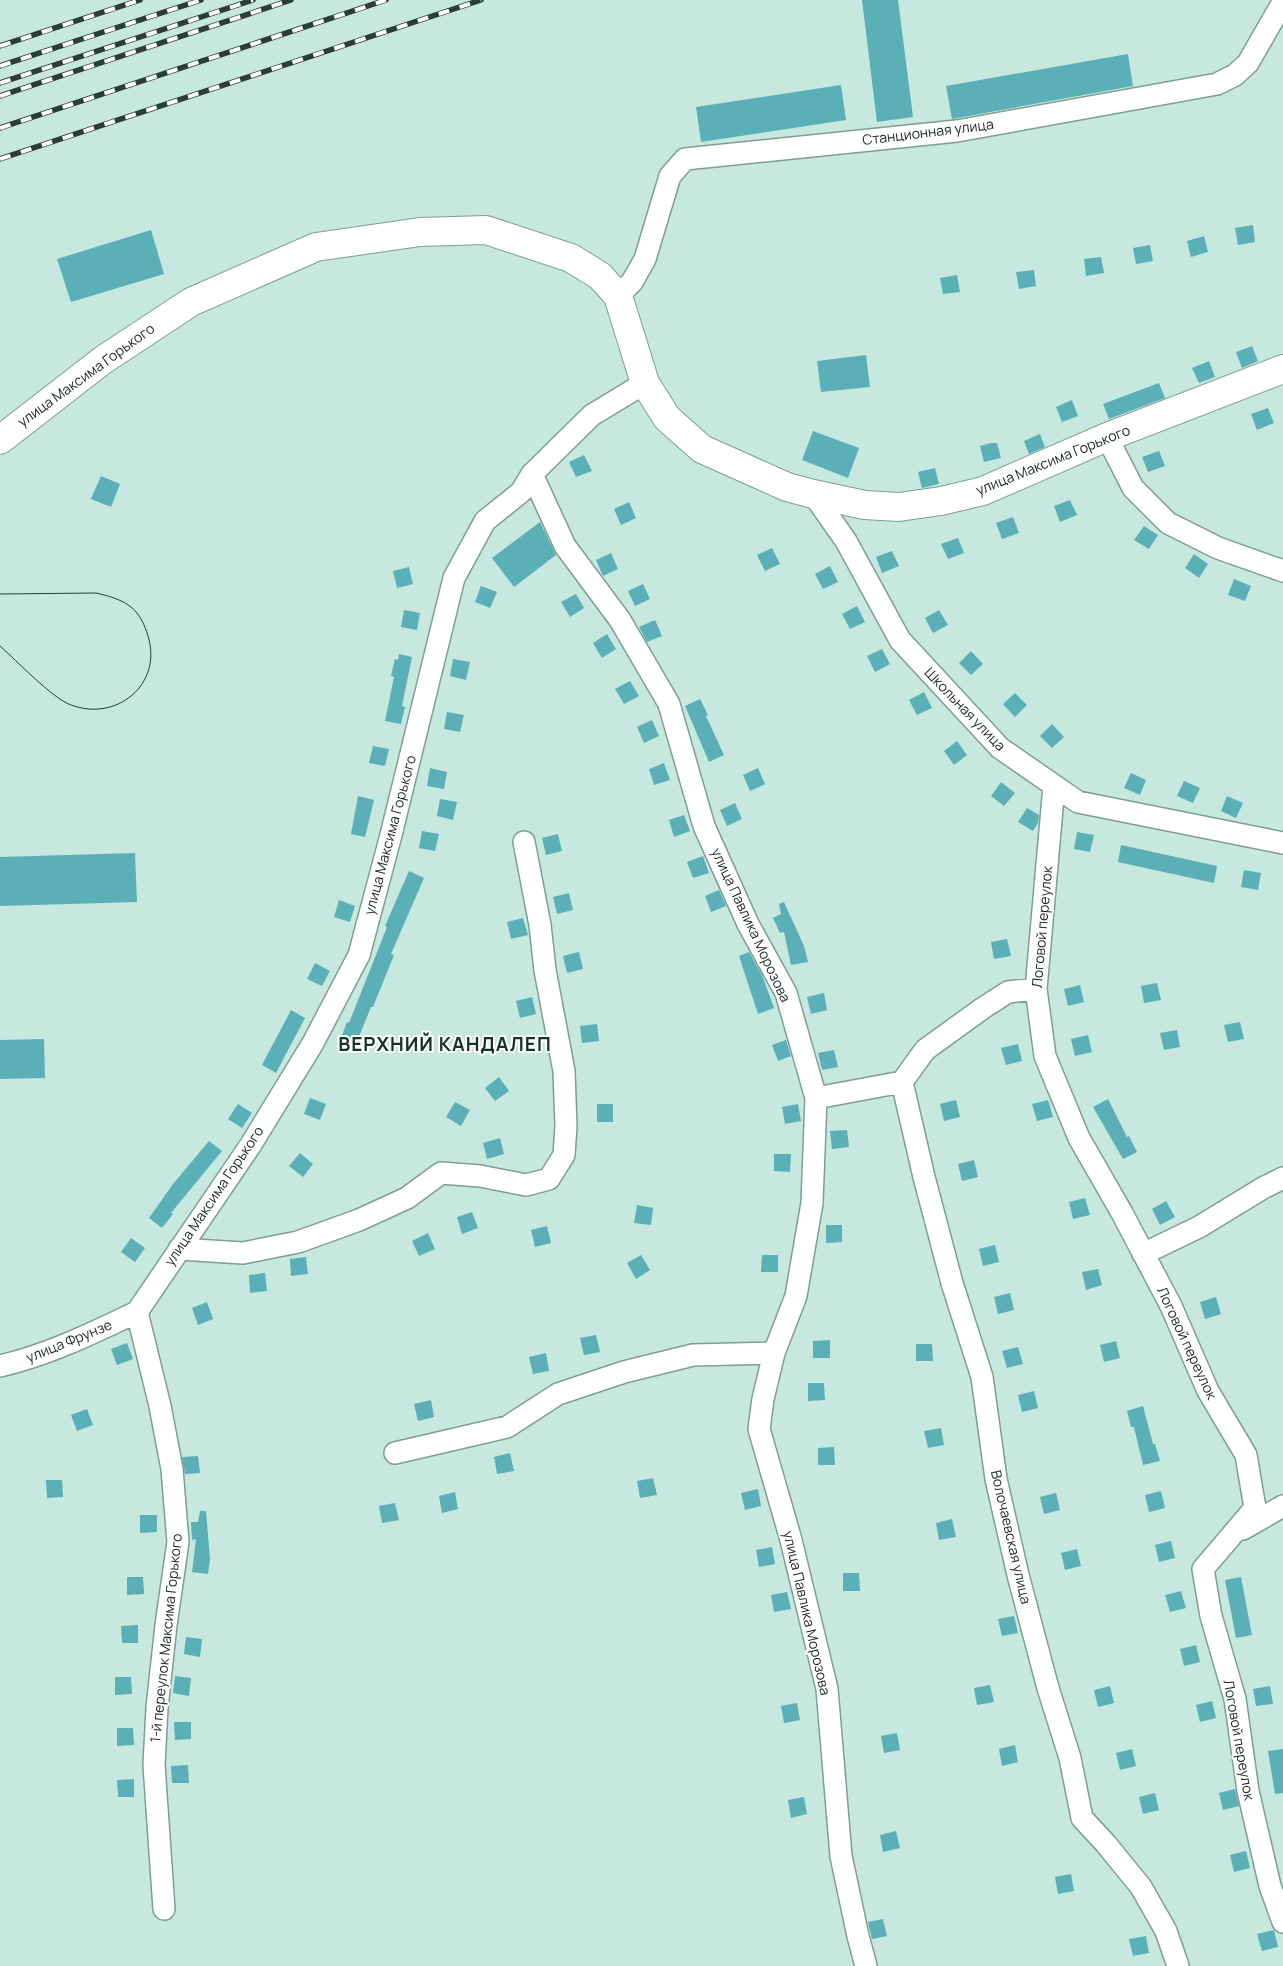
<svg xmlns="http://www.w3.org/2000/svg" width="1283" height="1966" font-family="Manrope,sans-serif">
  <style>
    .building { fill: #5ab0b6 }
    .lines { fill: none; stroke-linecap: round; stroke-linejoin: round }
    .street-casing { stroke: #7e9e95; stroke-width: 24 }
    .secondary-casing { stroke: #7e9e95; stroke-width: 30 }
    .street { stroke: #fff; stroke-width: 21 }
    .secondary { stroke: #fff; stroke-width: 28 }
    .tram { stroke: #2c3c37; stroke-width: 1 }
    .rail-casing { stroke: #2c3c37; stroke-width: 5.5 }
    .rail { stroke: #fff; stroke-width: 4; stroke-dasharray: 11; stroke-linecap: butt }
    .labels { text-anchor: middle; stroke-width: 4; stroke-linejoin: round; paint-order: stroke }
    .street-label { font-size: 14px; fill: #1a2723; stroke: #fff }
    .district-label { font-size: 19px; font-weight: bold; letter-spacing: 1px; fill: #15332c; stroke: #fff }
  </style>
  <rect width="100%" height="100%" fill="#c6e8df"/>
  <path class="building" d="M862,0H898L913,117L877,122Z
    M1128,54L1133,86L952,119L946,86Z
    M841,85L846,120L701,142L696,107Z
    M1253,225L1255,242L1238,245L1235,228Z
    M151,230L164,274L71,302L57,259Z
    M1204,236L1208,252L1191,257L1187,241Z
    M1150,245L1153,261L1136,264L1133,248Z
    M1101,257L1104,273L1086,276L1084,259Z
    M1034,270L1036,286L1019,289L1016,272Z
    M957,275L960,292L943,294L940,278Z
    M1252,346L1258,361L1242,368L1236,352Z
    M866,355L870,387L821,392L817,361Z
    M1209,361L1215,377L1199,383L1192,368Z
    M1159,383L1165,398L1109,419L1103,404Z
    M1072,400L1078,416L1062,422L1056,407Z
    M1268,408L1274,423L1257,430L1251,414Z
    M813,431L859,448L848,478L802,460Z
    M1040,434L1045,447L1029,454L1024,441Z
    M991,443H997L1001,458L984,462L980,446Z
    M1159,451L1165,466L1148,472L1142,457Z
    M584,455L592,471L576,477L569,462Z
    M935,468L939,484L922,488L918,472Z
    M101,476L120,484L111,507L91,499Z
    M1070,500L1077,515L1060,522L1054,506Z
    M629,502L636,518L621,525L614,509Z
    M1013,517L1019,533L1002,539L996,523Z
    M540,522L556,555L514,587L492,558Z
    M1144,526L1158,535L1149,549L1134,540Z
    M958,538L964,553L948,559L941,544Z
    M772,548L780,564L765,571L757,555Z
    M892,551L899,566L882,573L876,557Z
    M611,553L618,569L603,576L596,560Z
    M1194,554L1208,564L1199,578L1185,568Z
    M830,566L838,582L823,589L815,574Z
    M409,567L413,584L397,588L393,571Z
    M1234,579L1251,586L1245,601L1228,595Z
    M643,584L650,599L635,606L628,591Z
    M481,586L497,592L490,608L475,602Z
    M576,594L584,608L570,617L561,602Z
    M857,606L865,622L850,629L842,614Z
    M404,610L420,613L417,630L401,627Z
    M939,610L948,625L933,633L925,618Z
    M655,620L662,636L647,642L639,627Z
    M607,634L616,649L602,658L593,643Z
    M882,649L890,664L875,672L867,656Z
    M971,651L983,664L971,675L959,663Z
    M399,654L412,657L402,706L405,707L401,724L385,721L394,677L391,676L395,659L398,660Z
    M453,659L470,662L466,680L450,676Z
    M630,681L639,696L624,704L615,689Z
    M924,692L932,708L917,715L909,700Z
    M1015,693L1027,705L1015,717L1003,704Z
    M700,699L708,715L706,716L724,755L709,762L685,706Z
    M447,712L464,715L460,732L444,729Z
    M652,720L659,736L644,743L637,727Z
    M1052,724L1064,737L1052,748L1040,736Z
    M957,741L967,755L954,765L944,751Z
    M373,746L389,749L385,766L369,763Z
    M664,763L670,780L654,785L649,769Z
    M430,768L447,772L444,789L427,786Z
    M758,768L765,784L750,791L743,775Z
    M1131,773L1146,780L1140,795L1124,788Z
    M1184,781L1200,788L1193,803L1177,796Z
    M1001,782L1015,793L1004,806L991,796Z
    M358,796L374,800L365,837L351,834Z
    M1227,796L1243,803L1236,818L1221,811Z
    M440,799L457,802L453,820L437,816Z
    M735,803L742,819L727,826L720,810Z
    M1027,808L1039,815L1038,823L1033,831L1018,822Z
    M684,815L690,831L674,837L669,820Z
    M422,831L439,834L435,851L419,848Z
    M1077,832L1094,835L1090,852L1074,849Z
    M558,834L562,851L546,855L542,838Z
    M1121,845L1217,866L1214,883L1118,862Z
    M135,853L137,902L0,906V857Z
    M703,856L709,873L693,878L687,862Z
    M1244,870L1261,873L1258,890L1241,887Z
    M409,871L424,878L391,954L394,955L373,1007H371L356,1044L341,1038L347,1022L349,1023L387,927L385,926Z
    M719,890L726,906L711,912L705,896Z
    M569,893L573,910L557,914L553,897Z
    M339,900L355,906L350,922L334,917Z
    M784,902L804,946L808,962L791,965L784,932L780,933L773,918L781,914L779,904Z
    M523,918L528,935L511,939L507,922Z
    M1007,939L1011,956L994,959L991,942Z
    M579,952L583,969L567,973L563,956Z
    M749,952L762,975L774,1008L758,1014L739,956Z
    M315,963L330,971L322,986L307,979Z
    M1157,983L1161,1000L1144,1003L1141,986Z
    M1080,985L1084,1002L1068,1006L1064,989Z
    M824,993L827,1010L811,1014L807,997Z
    M532,997L536,1014L520,1018L516,1001Z
    M291,1010L305,1018L276,1073L262,1065Z
    M1240,1022L1244,1039L1228,1042L1224,1025Z
    M597,1024L599,1041L582,1043L580,1026Z
    M1177,1030L1180,1047L1164,1050L1160,1033Z
    M1088,1035L1092,1052L1075,1056L1071,1039Z
    M44,1039L45,1078L0,1079V1040Z
    M786,1040L791,1056L778,1061L772,1045Z
    M1018,1044L1022,1061L1006,1065L1001,1048Z
    M834,1050L838,1067L822,1070L818,1053Z
    M499,1077L509,1091L495,1101L485,1088Z
    M310,1098L326,1104L320,1120L304,1114Z
    M1108,1099L1127,1137L1129,1136L1137,1152L1123,1159L1093,1107Z
    M956,1100L960,1117L944,1121L940,1104Z
    M1048,1100L1053,1117L1037,1121L1032,1104Z
    M455,1102L470,1110L461,1126L446,1117Z
    M238,1104L252,1113L242,1128L228,1119Z
    M597,1104H613V1122H597Z
    M798,1104L801,1121L785,1124L782,1107Z
    M847,1130L849,1147L832,1149L830,1131Z
    M500,1138L504,1154L487,1159L483,1143Z
    M209,1141L222,1151L171,1213L173,1214L162,1228L149,1218L173,1184Z
    M300,1153L313,1164L303,1177L289,1166Z
    M774,1154H791L790,1172L774,1171Z
    M974,1160L978,1177L962,1181L958,1164Z
    M1085,1198L1090,1215L1073,1219L1069,1202Z
    M1166,1201L1175,1217L1160,1225L1152,1209Z
    M637,1205L653,1208L651,1225L634,1223Z
    M472,1212L478,1228L462,1234L457,1217Z
    M826,1225H842V1242L826,1243Z
    M547,1226L551,1243L535,1247L531,1230Z
    M428,1233L435,1249L419,1256L412,1241Z
    M131,1238L145,1248L135,1262L121,1252Z
    M995,1245L999,1262L983,1266L979,1249Z
    M641,1255L650,1270L636,1279L627,1263Z
    M762,1255H778V1272H761Z
    M306,1257L308,1274L291,1276L290,1259Z
    M1098,1269L1102,1285L1086,1290L1082,1272Z
    M265,1273L267,1291L250,1293L249,1275Z
    M1010,1293L1014,1310L998,1314L994,1297Z
    M1216,1297L1221,1314L1205,1319L1200,1302Z
    M207,1302L213,1319L198,1325L192,1308Z
    M596,1335L600,1352L584,1355L580,1338Z
    M830,1340V1358H813V1341Z
    M1116,1341L1120,1358L1104,1362L1100,1345Z
    M127,1343L133,1359L117,1365L111,1349Z
    M916,1344H932L933,1361H916Z
    M1018,1347L1023,1364L1007,1368L1002,1351Z
    M546,1353L549,1371L533,1374L529,1357Z
    M808,1383H824L825,1400L808,1401Z
    M1034,1391L1038,1408L1022,1412L1018,1395Z
    M431,1400L434,1417L418,1421L414,1404Z
    M1143,1406L1153,1444H1155L1160,1461L1143,1465L1134,1427H1131L1127,1411Z
    M87,1409L93,1425L77,1431L71,1415Z
    M941,1428L944,1445L928,1448L924,1431Z
    M834,1447L835,1465H818V1448Z
    M510,1453L514,1471L497,1474L494,1457Z
    M198,1456L200,1473L185,1474L182,1457Z
    M653,1478L657,1495L640,1498L637,1481Z
    M46,1480H62L63,1497L47,1498Z
    M758,1489L761,1506L745,1510L741,1493Z
    M1161,1491L1165,1508L1149,1512L1145,1495Z
    M455,1492L458,1509L442,1513L439,1496Z
    M1056,1493L1060,1510L1044,1514L1040,1497Z
    M395,1503L399,1520L382,1523L379,1506Z
    M200,1511H206L210,1559L208,1574L192,1572L196,1539L192,1540L191,1522H198Z
    M140,1515H157V1532L140,1533Z
    M952,1519L956,1537L939,1540L936,1523Z
    M1171,1541L1175,1558L1159,1562L1155,1545Z
    M772,1547L775,1564L759,1567L756,1550Z
    M1077,1549L1081,1566L1065,1570L1061,1553Z
    M843,1573H859L860,1591H843Z
    M127,1577H143L144,1594L127,1595Z
    M1241,1577L1252,1635L1236,1638L1225,1580Z
    M1181,1591L1186,1608L1170,1612L1165,1595Z
    M787,1592L791,1609L774,1612L771,1595Z
    M1014,1616L1018,1633L1002,1636L998,1619Z
    M138,1625V1643H122L121,1626Z
    M186,1637L202,1639L200,1657L184,1654Z
    M1196,1645L1200,1662L1184,1666L1180,1649Z
    M175,1676L191,1678L189,1696L173,1693Z
    M115,1677H131L132,1694L115,1695Z
    M990,1685L994,1702L977,1705L974,1688Z
    M1110,1686L1114,1703L1098,1707L1094,1690Z
    M1270,1686L1273,1704L1256,1706L1253,1689Z
    M1212,1701L1216,1718L1200,1722L1196,1705Z
    M797,1703L800,1720L784,1723L781,1706Z
    M174,1722H191V1739L175,1740Z
    M117,1728H133L134,1745L117,1746Z
    M897,1733L900,1750L884,1753L881,1736Z
    M1015,1745L1018,1762L1002,1766L999,1749Z
    M1132,1749L1136,1766L1120,1770L1116,1753Z
    M1283,1749V1793L1275,1794L1268,1751Z
    M188,1765L189,1783H172L171,1766Z
    M134,1779V1797H118L117,1780Z
    M1235,1789L1239,1806L1223,1810L1219,1793Z
    M1155,1793L1159,1810L1143,1814L1139,1797Z
    M804,1797L807,1814L791,1818L788,1800Z
    M896,1831L900,1848L883,1852L880,1835Z
    M1246,1851L1250,1868L1234,1872L1230,1855Z
    M1071,1874L1074,1891L1058,1894L1055,1877Z
    M883,1919L887,1936L872,1939L868,1922Z
    M1274,1930L1278,1947L1262,1951L1257,1934Z
    M1146,1936L1149,1953L1133,1956L1129,1939Z"/>
  <g class="lines">
    <g class="street-casing">
      <path id="street" d="M618,296L632,282L645,259L670,176L685,159L957,131L1217,84L1235,75L1248,63L1283,2
        M1107,437L1133,488L1168,523L1218,548L1283,571
        M532,474L565,546L620,620L669,704L704,826L748,924L786,993L816,1098L812,1203L796,1296L774,1353L763,1399L759,1429L791,1540L827,1689L841,1856L858,1936L866,1966
        M813,494L846,541L900,640L1000,748L1078,802L1283,843
        M1054,786L1036,989L1045,1056L1079,1138L1122,1213L1171,1306L1208,1391L1246,1455L1255,1508L1203,1569L1211,1616L1235,1699L1248,1791L1270,1886L1283,1922
        M902,1082L924,1177L952,1283L982,1377L996,1479L1018,1575L1048,1688L1070,1758L1082,1818L1106,1844L1141,1887L1166,1931L1178,1966
        M816,1098L902,1082L925,1050L983,1008L1008,992L1036,989
        M179,1249L243,1253L298,1242L359,1220L407,1198L441,1173L480,1176L526,1185L549,1179L564,1155L566,1126L564,1071L545,970L540,925L524,842
        M1143,1254L1199,1227L1263,1188L1283,1178
        M137,1312L250,1146L313,1043L359,955L391,835L454,578L485,521L521,492L532,474L592,415L645,383
        M137,1312L160,1406L172,1469L178,1542L166,1625L157,1708L154,1765L164,1909
        M0,1366C48,1355 93,1333 137,1312
        M395,1453L507,1427L558,1394L624,1372L693,1355L774,1353
        M1243,1529L1283,1506"/>
    </g>
    <g class="secondary-casing">
      <path id="secondary" d="M0,440L103,360L191,302L316,247L420,232L486,230L571,258L600,276L618,296L645,383L667,418L702,449L787,487L813,494L865,505L899,507L941,501L983,491L1107,437L1283,369"/>
    </g>
    <use href="#street" class="street"/>
    <use href="#secondary" class="secondary"/>
    <path class="tram" d="M0,594L96,593C108,596 121,599 131,607C140,614 145,626 148,636C163,685 116,722 71,705C52,698 17,661 0,646"/>
    <g class="rail-casing">
      <path id="rail" d="M0,46L140,0
        M0,66L201,0
        M0,83L253,0
        M0,96L291,0
        M0,128L386,0
        M0,159L481,0"/>
    </g>
    <use href="#rail" class="rail"/>
  </g>
  <g class="labels">
    <g class="street-label">
      <text transform="translate(928 132) rotate(-7)" y="5">Станционная улица</text>
      <text transform="translate(86 375) rotate(-36)" y="5">улица Максима Горького</text>
      <text transform="translate(1053 460) rotate(-22)" y="5">улица Максима Горького</text>
      <text transform="translate(965 709) rotate(46)" y="5">Школьная улица</text>
      <text transform="translate(390 835) rotate(-75)" y="5">улица Максима Горького</text>
      <text transform="translate(751 925) rotate(65)" y="5">улица Павлика Морозова</text>
      <text transform="translate(1042 927) rotate(-85)" y="5">Логовой переулок</text>
      <text transform="translate(214 1196) rotate(-56)" y="5">улица Максима Горького</text>
      <text transform="translate(69 1341) rotate(-22)" y="5">улица Фрунзе</text>
      <text transform="translate(1187 1343) rotate(65)" y="5">Логовой переулок</text>
      <text transform="translate(1011 1537) rotate(77)" y="5">Волочаевская улица</text>
      <text transform="translate(807 1613) rotate(77)" y="5">улица Павлика Морозова</text>
      <text transform="translate(166 1638) rotate(-84)" y="5">1-й переулок Максима Горького</text>
      <text transform="translate(1239 1740) rotate(80)" y="5">Логовой переулок</text>
    </g>
    <g class="district-label">
      <text x="445" y="1051">ВЕРХНИЙ КАНДАЛЕП</text>
    </g>
  </g>
</svg>
